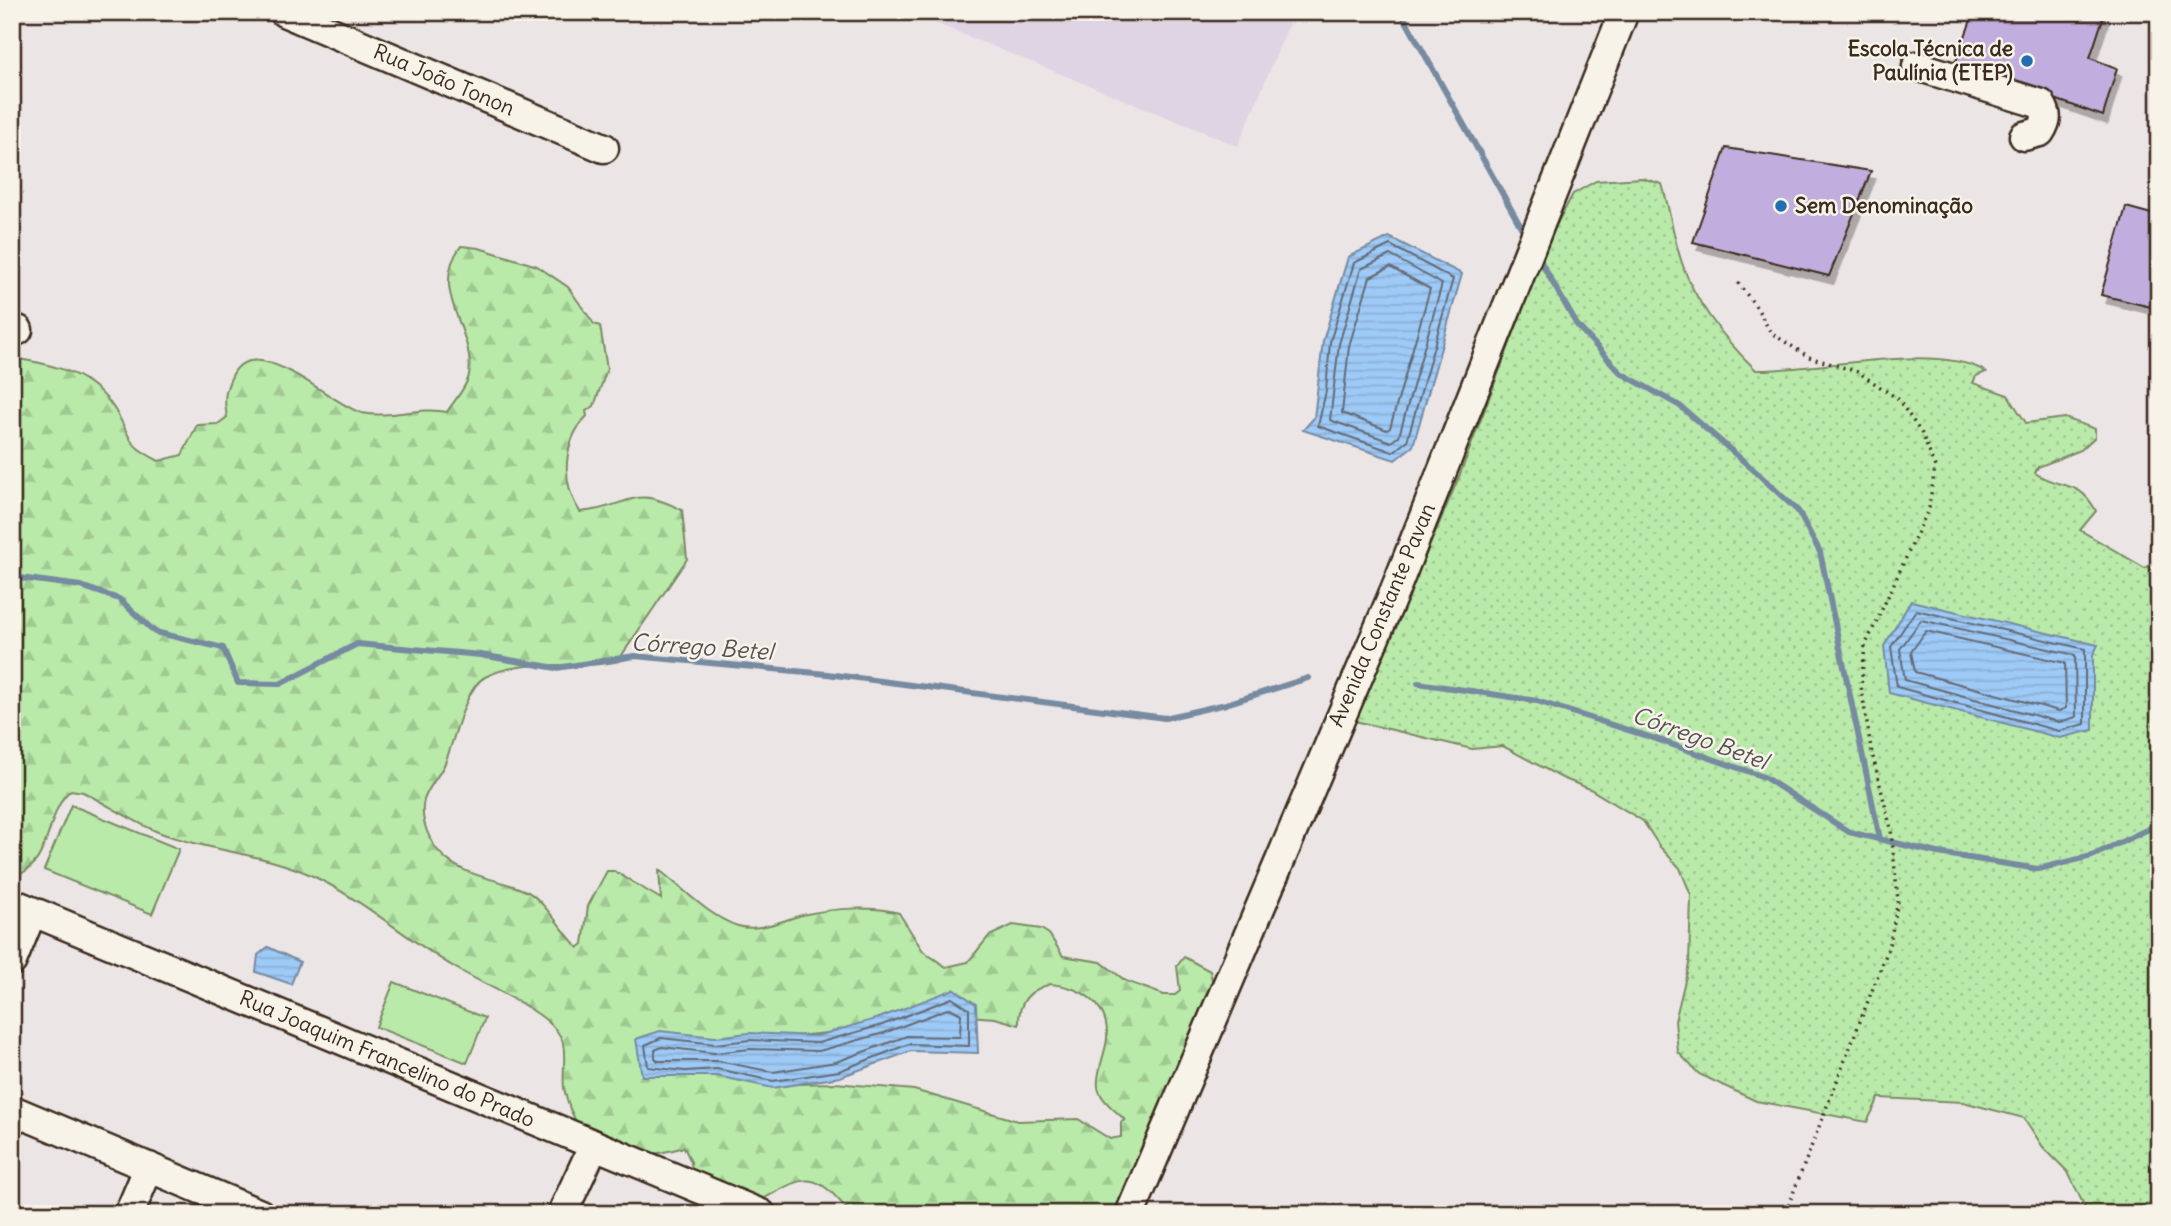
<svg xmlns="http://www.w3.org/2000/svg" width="2171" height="1226" font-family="Delius,sans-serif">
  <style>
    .built { fill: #dfd4e4 }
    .grass { fill: url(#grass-dots); stroke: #7a8a64; stroke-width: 2 }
    .forest { fill: url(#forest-firs); stroke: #7a8a64; stroke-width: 2; fill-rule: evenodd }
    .park { fill: #b9eaaa; stroke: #7a8a64; stroke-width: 2 }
    .water { fill: url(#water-rules); stroke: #768aa0; stroke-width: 2 }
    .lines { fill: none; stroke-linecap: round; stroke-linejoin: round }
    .shore { stroke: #636a75; stroke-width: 2 }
    .stream { stroke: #768aa0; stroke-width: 6 }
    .building { fill: #c1aede; stroke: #3b2a1e; stroke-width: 2; filter: url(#shadow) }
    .minor-casing { stroke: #3b2a1e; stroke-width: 33 }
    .path { stroke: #3b2a1e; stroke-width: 3.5; stroke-dasharray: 2 5; stroke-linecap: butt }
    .minor { stroke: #f7f3e8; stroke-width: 28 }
    .poi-dot { fill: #1f6fb2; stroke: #f7f3e8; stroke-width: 2.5 }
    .labels { text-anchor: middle; stroke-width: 5; stroke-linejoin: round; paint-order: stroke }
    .poi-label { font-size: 21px; font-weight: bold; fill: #3b2a1e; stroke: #f7f3e8; text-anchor: end }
    .street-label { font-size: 21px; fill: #3b2a1e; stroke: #f7f3e8 }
    .water-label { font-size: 23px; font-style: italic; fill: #545254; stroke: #f7f3e8 }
  </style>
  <defs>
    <pattern id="grass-dots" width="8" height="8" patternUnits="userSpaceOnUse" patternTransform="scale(1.75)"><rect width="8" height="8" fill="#b9eaaa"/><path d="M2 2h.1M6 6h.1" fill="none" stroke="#a0c992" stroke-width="1.8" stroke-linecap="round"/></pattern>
    <pattern id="forest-firs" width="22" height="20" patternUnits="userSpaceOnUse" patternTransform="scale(1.75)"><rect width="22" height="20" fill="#b9eaaa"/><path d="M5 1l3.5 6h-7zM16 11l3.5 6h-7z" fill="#a0c992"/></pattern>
    <pattern id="water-rules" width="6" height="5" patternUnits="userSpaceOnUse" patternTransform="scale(1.75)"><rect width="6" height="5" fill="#9ecaf7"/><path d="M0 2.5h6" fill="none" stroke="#89aed3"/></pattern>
    <filter id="shadow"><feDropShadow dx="4.5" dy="8" stdDeviation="0" flood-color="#0004"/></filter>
  </defs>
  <rect width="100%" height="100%" fill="#ece5e6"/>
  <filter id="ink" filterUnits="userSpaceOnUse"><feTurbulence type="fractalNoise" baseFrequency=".0143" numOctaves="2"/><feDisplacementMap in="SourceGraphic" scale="14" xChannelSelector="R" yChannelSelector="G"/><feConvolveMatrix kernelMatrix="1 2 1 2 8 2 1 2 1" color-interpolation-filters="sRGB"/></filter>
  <g filter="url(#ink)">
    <path class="built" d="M908,12H1294L1238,146Z"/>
    <path class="grass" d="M1642,178L1662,184C1670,210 1673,237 1682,263C1696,305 1725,340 1756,370C1816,371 1939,342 1986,372L1976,376L1973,383L2008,395L2026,423L2065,418L2095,429V437L2081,450L2038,467L2035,473C2061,491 2078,477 2096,511L2080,530L2145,568L2159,560V1214H2088L2068,1172L2043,1147L2024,1118L1963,1102L1879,1098L1867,1122L1756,1101L1699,1074L1678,1052L1675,1021L1689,964L1691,895L1680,868L1660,847L1643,821L1590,789L1562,778L1503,746L1472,749L1355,721L1459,477L1552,233L1573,194L1596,181Z"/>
    <path class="forest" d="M461,246L479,248L537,266L568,287L594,324L600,326L607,369L594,406L586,411L587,416C562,442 561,483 580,512C633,507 629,483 682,510L687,559L622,655L626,659C582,673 527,655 485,677C465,687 454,742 445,763C440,775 428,787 424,800C419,819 430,845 445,858C468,878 502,879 528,892C543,900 565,934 578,948L583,944L588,906L607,871H614L661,899L659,870C683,888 709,917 738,926C760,933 786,918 807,914C835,908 872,906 899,913L923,951L946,967L968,962L989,936L1013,925L1041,929L1049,934L1063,956L1101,962L1126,981L1164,995H1175L1180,991L1177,966L1184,957L1210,971L1214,988L1120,1214H851C813,1168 807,1175 759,1201L692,1176L691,1162L684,1147C626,1165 577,1153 564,1088C562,1073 567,1054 562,1040C557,1027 543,1017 532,1010C508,994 479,982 454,967C407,939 364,901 315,877C266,853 210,852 158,832C132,821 108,805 83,792L71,790C44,811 54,867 12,877V358C53,364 92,373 115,410C134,441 124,443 159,461L182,455L197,425L218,424L227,417C224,400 224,392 232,376C254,328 333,406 362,413C391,419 419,406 447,412C453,402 467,387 469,375C476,329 427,292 461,246ZM1051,984C1081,987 1109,1003 1107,1038C1106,1053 1096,1071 1098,1087C1100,1100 1116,1111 1125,1120L1121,1122V1137L1110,1139L1078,1119L1018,1121L914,1090L835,1083L762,1085L687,1047L867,1029L911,1012L995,1018L1019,1025C1018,1001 1029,990 1051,984Z"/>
    <path class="park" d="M71,805L179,849L152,914L44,870Z
      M394,982L485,1018L467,1063L376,1027Z"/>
    <path class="water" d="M1389,237L1462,274L1413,446L1395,460L1303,430L1314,418L1323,341L1348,257Z
      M1911,601L2098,645L2093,655V730L2060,738L1889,693L1884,646Z
      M268,947L300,962L291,984L256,972L258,955Z
      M954,989L976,1004L978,1053L911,1051L840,1077L773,1088L717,1076H642L636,1039L660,1031L715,1037L749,1033L817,1036L879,1018Z"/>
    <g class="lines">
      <path class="shore" d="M1390,245L1453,279L1407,441L1393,452L1318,426L1326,391L1330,342L1354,263Z
        M1390,255L1442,284L1399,436L1391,442L1330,420L1339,344L1361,269Z
        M1390,267L1430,289L1390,428L1387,430L1342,413L1349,346L1370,277Z
        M1916,610L2085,649V724L2059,731L1897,687L1891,647Z
        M1921,620L2075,655L2076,717L2059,722L1905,680L1900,649Z
        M1926,631L2065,663L2066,708L2059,711L1915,672L1911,652Z
        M952,998L969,1009V1046L909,1044L839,1071L773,1081L717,1069L685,1071L648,1067L645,1045L661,1038L715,1044L750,1040L818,1043L882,1025Z
        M950,1008L961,1014L960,1037L907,1036L836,1062L773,1072L718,1061H658L655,1058V1050L662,1047L714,1053L750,1049L819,1051L884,1033Z"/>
      <path class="stream" d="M1401,12L1526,236
        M1537,255L1577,325L1621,373L1680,406L1756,472L1798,511L1820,552L1880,839
        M12,577L81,586L119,599L155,632L223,648L238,683L280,684L357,644L481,655L556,668L635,656L827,674L1165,718L1226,704L1308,678
        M1418,683L1537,701L1656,739L1764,777L1849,832L1938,853L2038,869L2092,856L2159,824"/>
    </g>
    <path class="building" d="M1974,12H2105L2090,58L2117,68L2103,116L1955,64Z
      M1726,148L1871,171L1829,276L1693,242Z
      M2126,207L2159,216V309L2101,295Z"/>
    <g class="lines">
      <g class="minor-casing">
        <path id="minor" d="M284,12L604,148
          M1917,66L2041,104C2048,115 2047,121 2040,132L2024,136
          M12,331L18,330
          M12,903L761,1214
          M12,961L32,912
          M12,1110L260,1214
          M129,1214L149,1167
          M562,1214L594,1145
          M1130,1214L1395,590L1624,12"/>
      </g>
      <path class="path" d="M1738,283L1757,308L1771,333L1809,357L1858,372L1898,399L1922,434L1935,467L1929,508L1865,646L1861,686L1871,749L1891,829L1898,901L1889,947L1785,1214"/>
      <use href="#minor" class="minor"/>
    </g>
  </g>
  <g class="poi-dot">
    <circle cx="2027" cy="61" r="7"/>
    <circle cx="1781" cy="206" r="7"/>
  </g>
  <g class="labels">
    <g class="poi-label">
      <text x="2013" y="56">Escola Técnica de<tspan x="2013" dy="24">Paulínia (ETEP)</tspan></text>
      <text x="1795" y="213" text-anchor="start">Sem Denominação</text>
    </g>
    <g class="street-label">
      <text transform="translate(444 80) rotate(23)" y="7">Rua João Tonon</text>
      <text transform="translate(1382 615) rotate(-67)" y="7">Avenida Constante Pavan</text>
      <text transform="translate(387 1059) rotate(23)" y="7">Rua Joaquim Francelino do Prado</text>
    </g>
    <g class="water-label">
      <text transform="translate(702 647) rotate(4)" y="8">Córrego Betel</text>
      <text transform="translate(1700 738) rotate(20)" y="8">Córrego Betel</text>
    </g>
  </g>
  <rect width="2171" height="1226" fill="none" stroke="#f7f3e8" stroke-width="42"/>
  <rect x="21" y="21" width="2129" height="1184" fill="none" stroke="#3b2a1e" stroke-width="2.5" filter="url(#ink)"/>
</svg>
